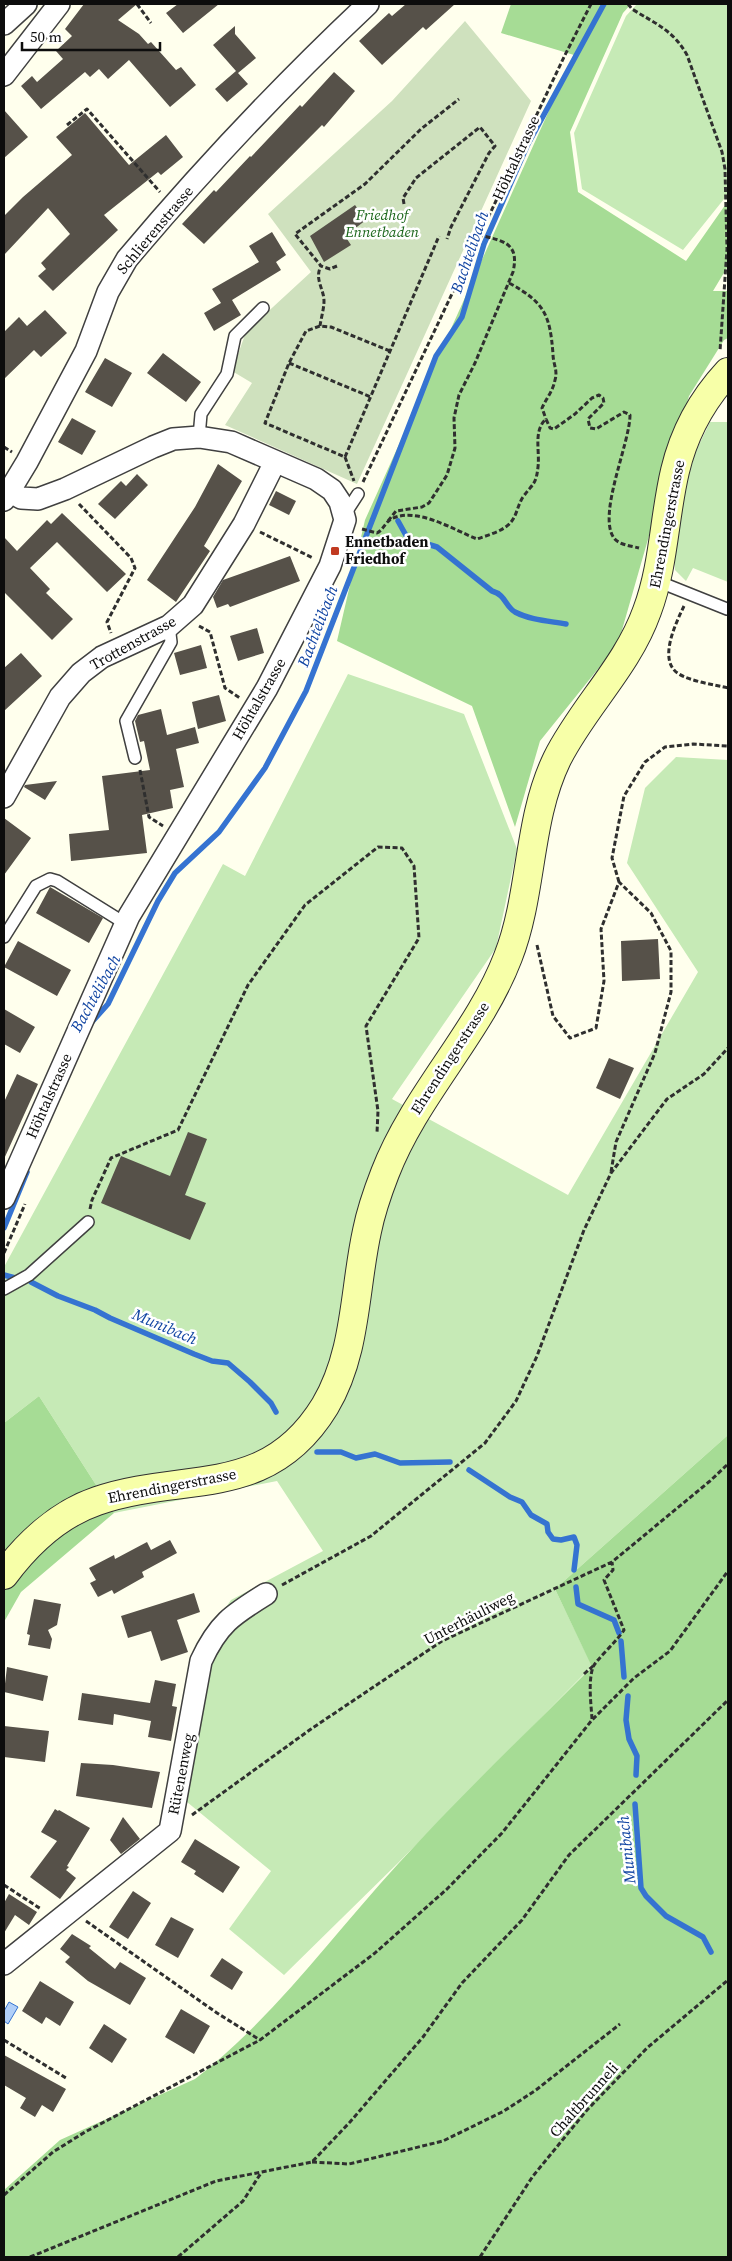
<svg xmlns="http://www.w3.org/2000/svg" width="732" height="2261" font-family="'Source Serif 4',serif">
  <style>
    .green { fill: #c6eab6 }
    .forest { fill: #a6dc95 }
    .cemetery { fill: #cfe1be }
    .water { fill: #b0cff8; stroke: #3573d1 }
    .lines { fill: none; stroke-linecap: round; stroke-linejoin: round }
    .stream { stroke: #3573d1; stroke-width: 5.5 }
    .building { fill: #565149 }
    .lane-casing { stroke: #404040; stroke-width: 14 }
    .street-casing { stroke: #404040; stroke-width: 24 }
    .secondary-casing { stroke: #2f2f2f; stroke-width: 30 }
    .path { stroke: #2f2f2f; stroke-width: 3; stroke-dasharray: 5 2.5; stroke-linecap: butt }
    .lane { stroke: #fff; stroke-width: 11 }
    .street { stroke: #fff; stroke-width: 21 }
    .secondary { stroke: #f7ffa8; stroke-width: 28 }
    .poi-dot { fill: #c13a21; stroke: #fff; stroke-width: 2 }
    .labels { text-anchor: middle; stroke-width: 5; stroke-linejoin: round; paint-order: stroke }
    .street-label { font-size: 15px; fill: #0d0d0d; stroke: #fff }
    .park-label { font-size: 15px; font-style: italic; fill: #1c671c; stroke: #fff }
    .poi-label { font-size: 15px; font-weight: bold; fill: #0d0d0d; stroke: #fff; text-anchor: start }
    .water-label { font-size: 16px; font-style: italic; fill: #1346a3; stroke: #fff }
  </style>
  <rect width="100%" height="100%" fill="#ffffed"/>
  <path class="green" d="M637,4H728V194L683,250L582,189L574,133L626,16Z
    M710,422H728V582L693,568L686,581L675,570L674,558L687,482L695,453Z
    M348,674L464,714L517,849L496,948L392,1099L568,1195L698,972L627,863L645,788L676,757L728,760V1435L555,1589L592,1666L398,1863L284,1975L229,1929L271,1871L170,1788L190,1659L231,1600L323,1551L277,1481L114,1513L39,1396L4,1423V1267L223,864L245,876Z"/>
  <path class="forest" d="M511,4H631L623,13L570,132L578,192L686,261L728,201V266L713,291H728V338L724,340L689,396L618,644L540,741L515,827L472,706L337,641L365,520L574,55L501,33Z
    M39,1396L114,1513L21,1592L4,1622V1423Z
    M728,1435V2257H4V2190L60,2140L195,2079C273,2019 332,1936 398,1864C460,1796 527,1732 592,1667L555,1589Z"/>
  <path class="cemetery" d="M465,21L531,101L357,484L225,425L252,383L232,371L246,332L311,272L268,214L392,101Z"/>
  <path class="water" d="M9,2002L18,2007L8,2024L4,2021V2011Z"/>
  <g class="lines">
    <path class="stream" d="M398,521L408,539L415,543H424L437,547L492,591C506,595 505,606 515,612C530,620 549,621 566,624
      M91,1023L108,1004L158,901L175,873L219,832L265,768L306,691L436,356L462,317L484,244L528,144L604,4
      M4,1228L27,1172
      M4,1275L19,1279
      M31,1282L58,1296L95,1310L110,1318L194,1354L212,1361L228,1363L250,1382L271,1403L276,1412
      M317,1452H341L356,1458L375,1454L400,1463L450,1462
      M469,1470L510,1497L522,1502L531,1515L547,1524L548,1532L553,1539L561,1540L574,1537L577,1545L574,1570
      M576,1587L578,1604L614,1620L619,1633
      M621,1641L624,1677
      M628,1696L626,1720L629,1739L637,1756L636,1775
      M635,1804L641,1888L646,1896L666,1916L703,1937L711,1952"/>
  </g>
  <path class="building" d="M84,4H137L118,20L139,34L148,44L151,42L176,70L181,67L196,85L170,107L129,60L108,79L99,69L90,77L85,72L41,109L21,86L32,76L37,82L63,59L56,51L72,36L65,29Z
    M178,4H219L183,33L166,13Z
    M406,4H455L426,30L423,27L382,65L359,41L389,13L392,16Z
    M235,26V34L256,58L238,73L248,84L227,102L215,89L236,71L213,45Z
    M334,72L355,91L324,127L322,125L204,244L182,224L214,190L216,192L250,156L251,157L300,105L302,107Z
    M4,110L28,137L4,158Z
    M85,113L129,165L166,135L183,157L161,175L158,172L104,215L118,230L53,291L38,276L46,269L41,263L70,234L48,208L4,255V216L23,197L72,155L56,137Z
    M355,205L366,220L345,236L351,245L324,262L310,236Z
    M272,232L286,255L276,262L281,270L232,300L241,315L214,331L204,313L221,303L212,289L259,262L249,246Z
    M45,310L67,333L41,357L34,350L4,379V332L19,317L27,326Z
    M163,353L201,382L186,402L147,373Z
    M105,358L132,373L112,407L85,392Z
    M72,418L96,431L82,455L58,442Z
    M218,464L242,481L204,546L210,551L176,602L147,580L195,507Z
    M137,474L148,485L115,519L98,504L121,481L126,486Z
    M276,491L296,501L289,515L269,505Z
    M62,513L126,574L107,592L57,542L30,568L50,589L46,593L73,619L52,640L4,592V537L17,551L47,520L51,524Z
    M290,556L300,581L230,607L228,604L217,608L213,597L223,580Z
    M257,628L264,653L238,661L230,636Z
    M201,645L207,668L180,675L174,653Z
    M21,653L42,676L4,711V668Z
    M219,695L226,721L198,729L192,702Z
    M161,709L167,735L195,727L199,743L176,749L184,787L170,790L173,808L142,815L147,853L71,861L69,834L109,830L102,776L150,770L144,741L140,742L135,721L138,715Z
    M57,781L45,800L24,787L25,785Z
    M4,818L31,838L4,875Z
    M50,887L103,918L89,943L36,913Z
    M658,939L660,979L622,981L621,941Z
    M18,941L71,970L57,996L4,967Z
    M4,1009L35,1027L20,1053L4,1044Z
    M609,1058L634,1068L620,1099L596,1088Z
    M17,1074L38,1084L4,1159V1102Z
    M188,1132L207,1139L185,1195L206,1203L190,1240L101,1203L121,1156L170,1176Z
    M170,1540L177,1553L142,1572L144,1577L114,1594L112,1590L98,1597L90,1583L96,1580L89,1568L114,1555L115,1559L147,1542L151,1550Z
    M194,1593L200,1612L177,1620L188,1652L161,1661L151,1631L128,1638L121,1616Z
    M34,1599L61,1604L57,1625L48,1630L52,1639L50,1649L28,1645L30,1635L27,1634Z
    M7,1667L48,1676L43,1701L4,1692Z
    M155,1680L176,1684L172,1706L177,1707L171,1741L148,1737L151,1721L114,1714L113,1725L78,1720L82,1693L150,1703Z
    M4,1726L49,1731L45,1762L4,1757Z
    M81,1763L113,1765L160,1772L152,1808L76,1796Z
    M55,1809L58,1811L59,1810L90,1828L67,1866L69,1867L66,1870L76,1878L60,1899L30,1877L57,1841L41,1832Z
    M123,1817L140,1839L121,1854L110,1840Z
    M195,1839L240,1867L223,1893L194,1874L196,1871L181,1862Z
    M133,1891L151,1903L128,1939L109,1927Z
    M9,1894L37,1912L29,1925L15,1915L4,1933V1903Z
    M171,1917L194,1929L178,1958L155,1945Z
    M72,1934L91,1946L89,1948L115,1969L120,1962L146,1978L130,2005L88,1981L65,1962L70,1957L60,1949Z
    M222,1958L243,1972L232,1990L210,1976Z
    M40,1981L74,2002L60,2026L46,2017L42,2024L22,2011Z
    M181,2009L210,2026L194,2054L165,2037Z
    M104,2024L127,2039L112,2063L89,2048Z
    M4,2055L66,2089L53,2112L42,2105L35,2117L20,2108L26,2098L4,2085Z"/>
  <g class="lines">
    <g class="lane-casing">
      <path id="lane" d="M199,437L201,414L227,374L235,336L263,308
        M345,514L358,494
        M657,581L727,609
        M135,758L126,721L171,642L169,626
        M4,937L36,886L50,879L57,881L126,924
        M4,1289L29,1275L88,1222"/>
    </g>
    <g class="street-casing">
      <path id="street" d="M4,24L26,4
        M4,75L59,4
        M4,500L27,462L86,351L108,292L127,259C202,170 283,84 368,4
        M4,797L60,697L81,673L102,657L169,626L193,605L244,524L275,462
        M4,1198L129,916L267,688L330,566L345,520L340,502L332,490L316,479L231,442L199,437L173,439L153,447L65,489L38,499L21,498L9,491
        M4,1964L170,1831L201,1661C218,1624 232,1615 266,1594"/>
    </g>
    <g class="secondary-casing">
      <path id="secondary" d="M4,1575C27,1544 59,1514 97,1501C184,1471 267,1501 325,1406C357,1352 354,1290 367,1231C371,1211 378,1191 385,1173C415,1095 479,1033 508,957C533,893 527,821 557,759C583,707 627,667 647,611C664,566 664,517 675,471C684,433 702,400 728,372"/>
    </g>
    <path class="path" d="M137,4L151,23
      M628,4L632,9C656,24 673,30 687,55L722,152L725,169L727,249L720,351
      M67,125L87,109L160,192
      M404,204L403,198L416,178L480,127L495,146L489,153L451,227L447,239
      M337,266L330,269L321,266L295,234L365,184L421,129L459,99
      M509,283C544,302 550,314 553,354C553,364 558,370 555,380C553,391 546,399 542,408L546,419
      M320,326C321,318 324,309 324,301C324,289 314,279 321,266
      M390,351L331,327L320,326L306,331L289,363L265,423L345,457L439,236
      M289,363L371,397
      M4,447L12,452
      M345,457L354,481
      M363,482L564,57L591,4
      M79,504L131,558L135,568L107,622L111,633
      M388,521L396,511L422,507L429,503L447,475L455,448L454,418L459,395L475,363L513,272C520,242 502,241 480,235
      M362,529L377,533C383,530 385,523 391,519C416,506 454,530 477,539C488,535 504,531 511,522C517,515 518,504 523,497C533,483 536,485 538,467C540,451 533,431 546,419L550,428L554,429L575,414L592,398L599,395L603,398L604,403L588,419L590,428L596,429L624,412L630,415C630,443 597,515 614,538C619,545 632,546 639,548
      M260,532L313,558
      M684,606C676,623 657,661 679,674C690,681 715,685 728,688
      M199,626L210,632L225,688L240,698
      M140,770L149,817L163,826
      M619,882L612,858L624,796L645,762L665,747L693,744L728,746
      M537,945L553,1016L570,1038L596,1028L604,981L601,929L619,882L651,913L671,951V992L655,1053L616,1142L611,1172
      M90,1209L92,1200L111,1158L178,1130L248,985L305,905L378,847L402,848L414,866L419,938L366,1026L378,1111L377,1133
      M4,1253L25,1204
      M282,1585L371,1536L485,1443L516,1401L537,1356L584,1230L611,1173L667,1099L704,1074L728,1048
      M584,1674L593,1666
      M592,1719C591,1703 588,1682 593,1667C596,1660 618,1640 624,1630L604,1580L613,1570L612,1562
      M192,1815L311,1729L442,1641L612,1562L710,1481L728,1464
      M4,1885L41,1909
      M86,1921L217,2013L260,2040
      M4,2040L66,2078
      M312,2162L349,2164L443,2141L504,2111L536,2090L620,2024
      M4,2195L53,2152L85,2132L260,2040L375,1953L447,1889L502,1833L592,1720L634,1678L670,1651L728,1571
      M30,2257L216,2181L312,2162L350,2122L423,2037L462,1983L522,1920L569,1855L728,1700
      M178,2257L243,2201L261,2173
      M480,2257L533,2176L587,2110L647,2048L728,1980"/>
    <use href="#lane" class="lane"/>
    <use href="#street" class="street"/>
    <use href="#secondary" class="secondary"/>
  </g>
  <rect class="poi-dot" x="330" y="546" width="10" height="10" rx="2.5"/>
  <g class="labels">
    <g class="street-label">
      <text transform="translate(516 158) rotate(-65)" y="5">Höhtalstrasse</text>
      <text transform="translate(155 230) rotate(-50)" y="5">Schlierenstrasse</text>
      <text transform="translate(667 524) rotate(-79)" y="5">Ehrendingerstrasse</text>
      <text transform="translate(133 643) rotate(-29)" y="5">Trottenstrasse</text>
      <text transform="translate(259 699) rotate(-60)" y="5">Höhtalstrasse</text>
      <text transform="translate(450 1058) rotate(-57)" y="5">Ehrendingerstrasse</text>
      <text transform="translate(49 1096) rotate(-66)" y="5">Höhtalstrasse</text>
      <text transform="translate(172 1486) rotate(-11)" y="5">Ehrendingerstrasse</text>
      <text transform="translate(469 1618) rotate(-27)" y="5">Unterhäuliweg</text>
      <text transform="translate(181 1774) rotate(-79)" y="5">Rütenenweg</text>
      <text transform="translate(584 2100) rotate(-48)" y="5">Chaltbrunneli</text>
    </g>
    <g class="park-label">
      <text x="382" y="220">Friedhof<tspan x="382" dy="17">Ennetbaden</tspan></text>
    </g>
    <g class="poi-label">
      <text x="345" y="547">Ennetbaden<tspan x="345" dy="17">Friedhof</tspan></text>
    </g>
    <g class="water-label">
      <text transform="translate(469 252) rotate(-71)" y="6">Bachtelibach</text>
      <text transform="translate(317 626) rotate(-69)" y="6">Bachtelibach</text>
      <text transform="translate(95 993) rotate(-61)" y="6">Bachtelibach</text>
      <text transform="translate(165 1326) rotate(23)" y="6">Munibach</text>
      <text transform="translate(626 1850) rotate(-96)" y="6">Munibach</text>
    </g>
  </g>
  <rect width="732" height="2261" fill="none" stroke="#0d0d0d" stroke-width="10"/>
  <path d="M22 42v8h138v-8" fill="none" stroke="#0d0d0d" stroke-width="2.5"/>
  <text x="30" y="42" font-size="15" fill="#0d0d0d" stroke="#ffffff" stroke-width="4" paint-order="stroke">50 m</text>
</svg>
